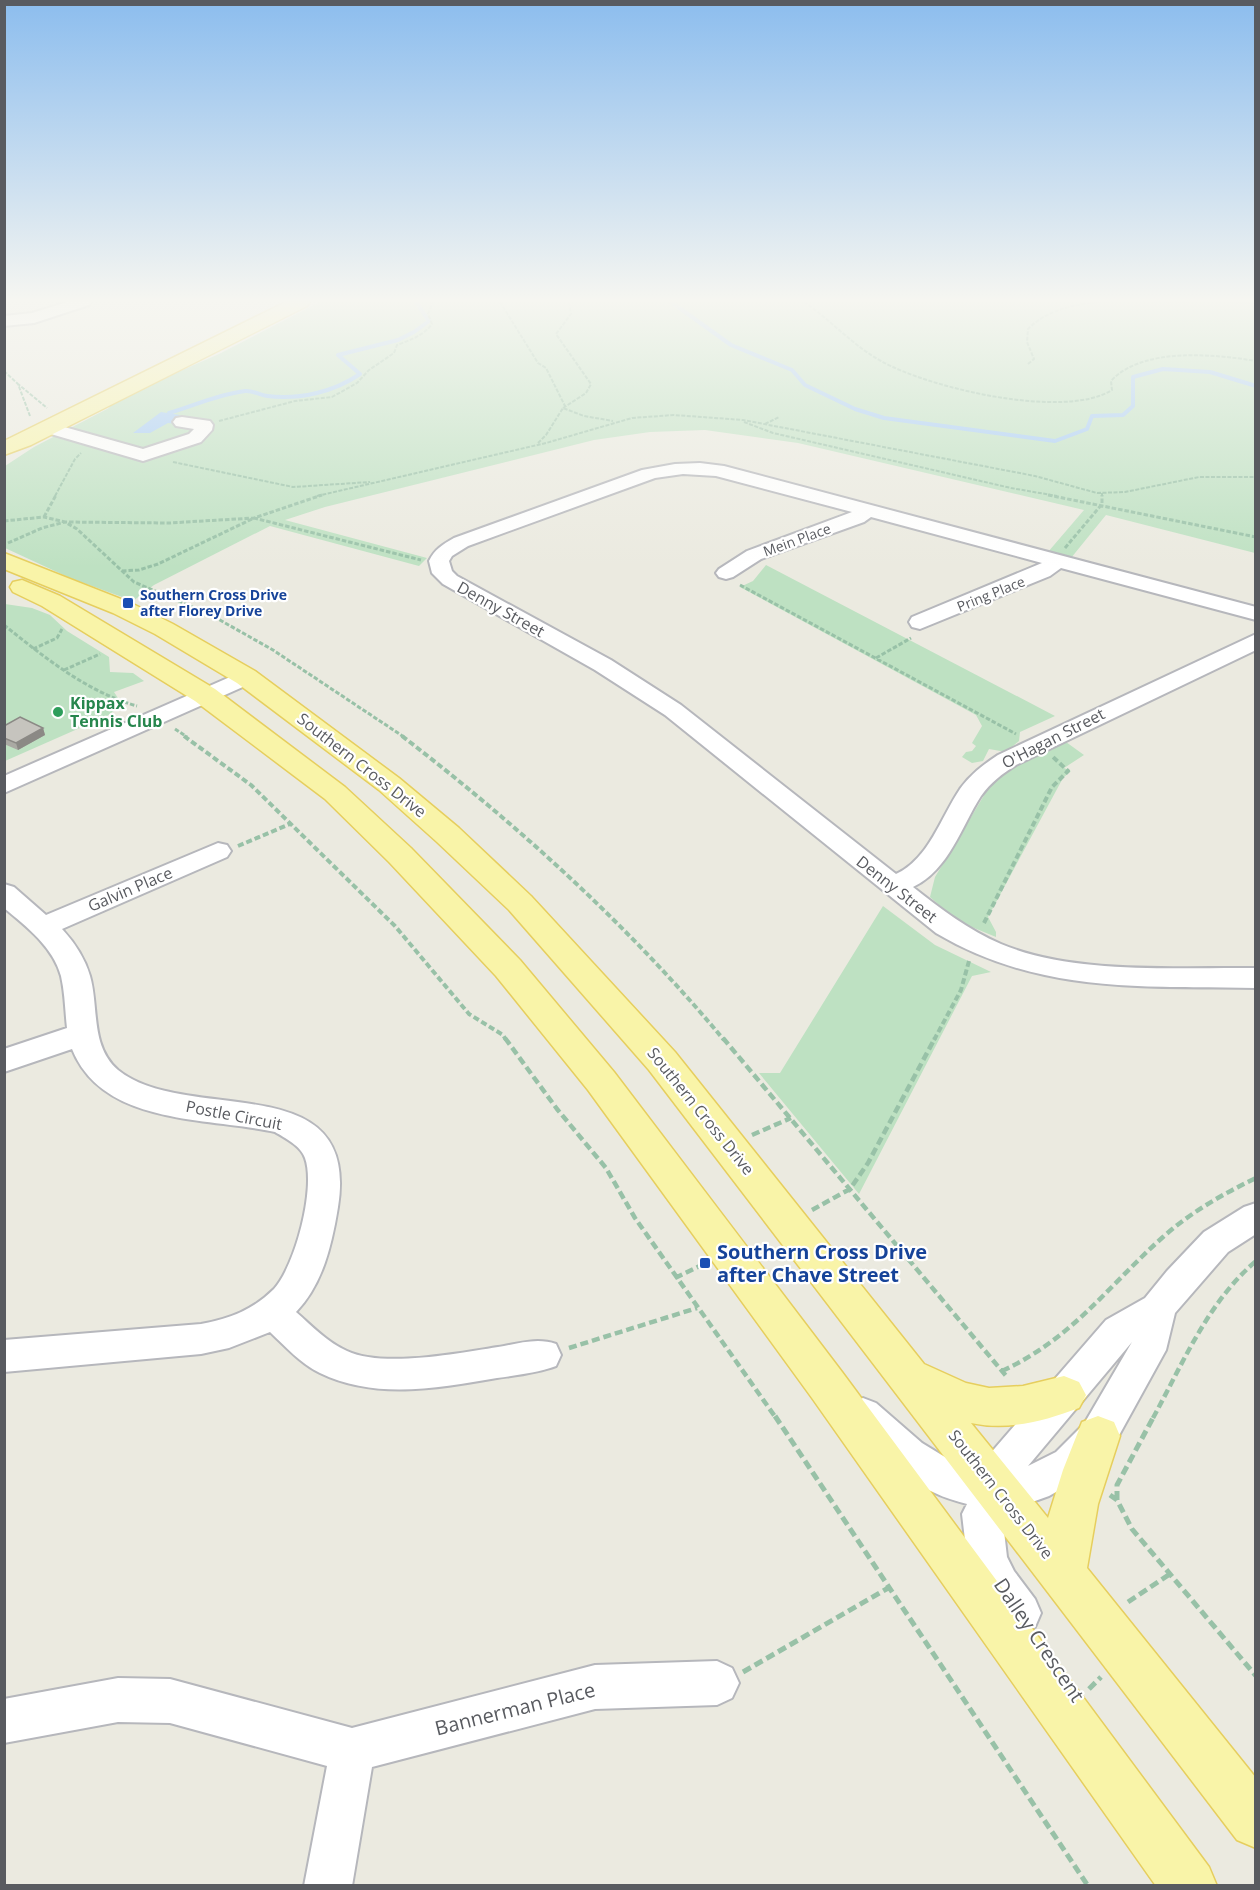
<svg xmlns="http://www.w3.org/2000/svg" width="1260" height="1890" font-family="'Open Sans',sans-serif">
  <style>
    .green { fill: #bee1c2 }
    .water { fill: #a3cbf8 }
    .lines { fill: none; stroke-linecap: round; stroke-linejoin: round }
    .stream { stroke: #a3cbf8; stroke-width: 4 }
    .minor-casing { stroke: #b6b7bc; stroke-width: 4 }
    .major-casing { stroke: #e6ce5e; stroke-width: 3 }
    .path-far4 { stroke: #98c1a7; stroke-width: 2; stroke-dasharray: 4 1.5; stroke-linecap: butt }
    .path-far3 { stroke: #98c1a7; stroke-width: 3; stroke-dasharray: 4.5 2; stroke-linecap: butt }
    .path-far2 { stroke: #98c1a7; stroke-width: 4; stroke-dasharray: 6 3; stroke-linecap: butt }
    .path-far1 { stroke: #98c1a7; stroke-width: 4.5; stroke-dasharray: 8 4; stroke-linecap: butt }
    .path { stroke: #98c1a7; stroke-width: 5; stroke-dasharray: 9 4.5; stroke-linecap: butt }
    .minor { fill: #fff; fill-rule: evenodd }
    .major { fill: #f9f4a8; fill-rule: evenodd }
    .wall { fill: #aaa9a3 }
    .shaded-wall { fill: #8b8985 }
    .building { fill: #c6c4be; stroke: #8b8985; stroke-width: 1.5 }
    .transit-dot { fill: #1a4fb4; stroke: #fff; stroke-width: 2 }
    .leisure-dot { fill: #2e9e5b; stroke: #fff; stroke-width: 2 }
    .labels { text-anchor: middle; stroke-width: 4.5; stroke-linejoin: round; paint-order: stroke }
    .far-street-label { font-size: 14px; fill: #595b60; stroke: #fff }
    .far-transit-label { font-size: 14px; font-weight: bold; fill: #164399; stroke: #fff; text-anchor: start }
    .street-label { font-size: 16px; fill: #595b60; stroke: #fff }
    .leisure-label { font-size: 16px; font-weight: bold; fill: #27864d; stroke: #fff; text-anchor: start }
    .near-transit-label { font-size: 20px; font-weight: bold; fill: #164399; stroke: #fff; text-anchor: start }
    .near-street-label { font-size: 20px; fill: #595b60; stroke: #fff }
  </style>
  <rect width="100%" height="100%" fill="#ebeae0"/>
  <path class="green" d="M320,302H1255V553L1106,515L1071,558L1048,552L1084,510L798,443L705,430L650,432L594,440L325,507L285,520L427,558L419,566L270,526L154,585L133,601L70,578L5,548V466L34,447L109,408L112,401L219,354Z
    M766,565L1055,716L1020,732L1019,741L1006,752L989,749L983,761L972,763L962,757L966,752L972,751L976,746L972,743L982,726L976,715L740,587L753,581Z
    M5,604L32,608L50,615L67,631L109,657L110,672L133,673L144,681L114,692L120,701L118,708L107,716L5,761Z
    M1059,741L1066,742L1084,755L1064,768L1071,771L1063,778L988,917L996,932V937L957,921L930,897L935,877L986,792L1001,773Z
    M883,906L935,945L991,972L972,976L859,1194L759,1073H780Z"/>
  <path class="water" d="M161,412L180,415L177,418L184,419L178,424L168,423L150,433H133Z"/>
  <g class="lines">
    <path class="stream" d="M671,302L731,345L792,370L805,385L855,409L884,418L1055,441L1087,429L1092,416L1123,415L1133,406V377L1163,369L1210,372L1256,386
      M169,413C193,406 219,394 245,391C253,390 259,395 267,396C299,400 334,392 360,374L338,355L398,340L414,332L429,321L416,302"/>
    <g class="minor-casing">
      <path id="minor" d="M67,302H91L89,305L34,323L4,326V316L32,313Z
        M182,417L210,421L213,425L212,430L201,442L143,461L44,432L41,428L44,424L50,423L143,449L189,434L194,429L176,426L173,422L176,418Z
        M700,463L724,466L1256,607V620L1061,568L1050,576L920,629L912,627L909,622L912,617L1042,563L871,517L864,522L761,559L733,577L726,579L719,577L716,573L719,569L747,551L852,512L716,476L683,474L655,478L468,546L452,556L449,561L452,571L457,576L611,660L681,705L896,874C929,859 941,817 960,789C971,774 983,765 998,755L1256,634V650L1016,765C1002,774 991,782 981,796C961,827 949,870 913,887C941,909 968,930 1001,944C1074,975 1177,967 1256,968V988C1141,986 1039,994 936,933L665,715L595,670L443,584L432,573L429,561C435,549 442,545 454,538L642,470L675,464Z
        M246,670L254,672L258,677L254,682L4,793V776Z
        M218,843L227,845L231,851L227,857L62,929C74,942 85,958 90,976C99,1007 90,1046 118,1070C187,1126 361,1064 338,1207C332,1244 323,1284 296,1312C312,1326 328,1343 347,1351C383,1368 459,1353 498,1347C517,1344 537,1337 556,1344L561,1355L556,1366C537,1373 517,1375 497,1378C439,1388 375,1400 320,1373C301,1364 285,1346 270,1332L229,1348L201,1354L4,1372V1340L201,1324C229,1319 253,1310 274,1289C295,1266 316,1188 305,1158C301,1146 285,1138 275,1132C207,1117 103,1126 72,1049L4,1072V1049L67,1028C65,1011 65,993 61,976C53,947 27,927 4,908V884L14,887L46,915Z
        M1256,1203V1234L1228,1252L1175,1313L1166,1350L1112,1448L1084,1476L1049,1496L1035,1501L1006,1504L1002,1514L1007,1557L1014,1571L1035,1599L1041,1613L1035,1627L1020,1633L1005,1627L984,1599L967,1557L962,1514L967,1504C956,1501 945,1498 935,1493C909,1482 856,1440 844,1415L850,1403L863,1398L876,1403L922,1443L958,1465L983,1468L989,1455L1106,1320L1145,1298L1167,1271L1204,1232L1244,1207ZM1132,1342L1084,1424L1056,1452L1028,1466Z
        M717,1661L732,1668L739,1683L732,1698L717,1705L595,1709L372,1767L352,1886H304L327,1766L170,1723L118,1722L4,1743V1699L118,1678L170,1679L352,1728L595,1665Z"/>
    </g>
    <g class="major-casing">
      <path id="major" d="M286,302H310L307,306L31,445L4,455V441Z
        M4,553L131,603L173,624L255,671L399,778L459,828L531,896L675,1052L924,1364L966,1383L989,1388L1023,1386L1064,1376L1079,1382L1086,1395L1079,1408C1044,1421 1009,1431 971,1423L1048,1518L1063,1470L1082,1422L1098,1416L1114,1422L1120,1436L1098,1504L1087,1568L1256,1778V1848L1237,1840L649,1070L509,910L437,842L379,790L237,683L155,634L113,613L4,569Z
        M22,580L60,596L215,689L345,787L411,848L520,960L614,1072L842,1372L1209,1867L1217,1886H1156L812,1398L588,1090L496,976L389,862L325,799L195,701L42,606L13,592L10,587L13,582Z"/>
    </g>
    <path class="path-far4" d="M500,302L538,363L546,368L565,406
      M804,302C831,320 852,345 881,361C929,388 1064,420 1112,390L1111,381C1142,347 1214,354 1256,361
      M1229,302L1256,303
      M1028,364L1034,359L1027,342L1028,329C1064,292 1139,302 1187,302
      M4,371L18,384
      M563,408L586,393L591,384L556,334L571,314L569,302
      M30,416L18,384L47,408
      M219,421L295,401L332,397L357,383L369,370L394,353L397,345C410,340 423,336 432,324L428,314L433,302
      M744,422L773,433L1011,488L1057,496
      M765,424L779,417
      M538,443L546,435L563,408L584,416L613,421
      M173,462L293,487L370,482
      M1102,493V496
      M55,496L75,459L81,453
      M317,496L546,443L632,418L674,415L743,420L1035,476L1097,493L1125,492L1199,477H1256"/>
    <path class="path-far3" d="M1048,495L1256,537
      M44,517L56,495
      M4,521L44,517L65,522L77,529L134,582L211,615L273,650L404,737
      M8,543L42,528L65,522L169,523L254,518L322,495
      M1065,548L1102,504V495
      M122,571L139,570L158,564L254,518L421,560
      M740,585L1016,734
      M4,625C44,657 87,692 137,706
      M33,649L57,638L62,629
      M876,658L911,638
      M64,670L100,654
      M175,729L187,737"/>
    <path class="path-far2" d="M184,736L251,785L395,926L469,1014L503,1035L506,1040
      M402,736C519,826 629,926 724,1040
      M238,846L290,824
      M984,923L1052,787L1068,771L1053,757
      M934,1040L961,990L969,961"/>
    <path class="path-far1" d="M505,1038L557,1109L606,1168L635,1218L776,1418
      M723,1038L1007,1377
      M752,1135L791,1118
      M812,1210L850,1189L868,1163L935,1038
      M675,1278L702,1265
      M569,1348L697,1308
      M1002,1371C1073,1338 1107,1287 1163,1237C1191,1212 1223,1194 1256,1178
      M1153,1418C1183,1363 1208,1302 1256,1261"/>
    <path class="path" d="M775,1416L1088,1886
      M1110,1495L1117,1500L1132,1529L1256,1676
      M1117,1500V1485L1154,1416
      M1128,1602L1170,1574
      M743,1672L890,1587
      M1089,1689L1101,1677"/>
    <use href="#minor" class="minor"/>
    <use href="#major" class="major"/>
  </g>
  <path class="wall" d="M4,726L43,728L45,735L18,750L4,744Z"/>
  <path class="shaded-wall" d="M43,728L45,735L18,750L16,743Z"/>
  <path class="building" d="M20,717L43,728L16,743L4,738V726Z"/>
  <linearGradient id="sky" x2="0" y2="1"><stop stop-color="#8cbdee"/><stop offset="0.53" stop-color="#f6f6f1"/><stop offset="1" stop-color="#f6f6f1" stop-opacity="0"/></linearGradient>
  <rect width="1260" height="567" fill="url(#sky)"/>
  <g class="transit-dot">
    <rect x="122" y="597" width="12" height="12" rx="3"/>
    <rect x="699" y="1257" width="12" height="12" rx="3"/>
  </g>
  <circle class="leisure-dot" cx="58" cy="712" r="6"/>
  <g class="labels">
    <g class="far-street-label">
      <text transform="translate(797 540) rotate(-20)" y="5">Mein Place</text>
      <text transform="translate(991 594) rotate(-22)" y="5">Pring Place</text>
    </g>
    <g class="far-transit-label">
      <text x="140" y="600">Southern Cross Drive<tspan x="140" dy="16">after Florey Drive</tspan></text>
    </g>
    <g class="street-label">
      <text transform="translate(501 609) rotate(29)" y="6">Denny Street</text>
      <text transform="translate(1053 738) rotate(-27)" y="6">O'Hagan Street</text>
      <text transform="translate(362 765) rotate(38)" y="6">Southern Cross Drive</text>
      <text transform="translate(130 889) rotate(-23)" y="6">Galvin Place</text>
      <text transform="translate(897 889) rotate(38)" y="6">Denny Street</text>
      <text transform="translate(701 1111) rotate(51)" y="6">Southern Cross Drive</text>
      <text transform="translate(234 1115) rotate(11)" y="6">Postle Circuit</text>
      <text transform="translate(1001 1494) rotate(52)" y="6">Southern Cross Drive</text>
    </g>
    <g class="leisure-label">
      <text x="70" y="709">Kippax<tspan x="70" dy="18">Tennis Club</tspan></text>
    </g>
    <g class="near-transit-label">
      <text x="717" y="1259">Southern Cross Drive<tspan x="717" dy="23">after Chave Street</tspan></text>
    </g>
    <g class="near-street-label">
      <text transform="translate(1039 1640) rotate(56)" y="7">Dalley Crescent</text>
      <text transform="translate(515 1709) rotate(-14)" y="7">Bannerman Place</text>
    </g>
  </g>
  <rect width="1260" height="1890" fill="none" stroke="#595b60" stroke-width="12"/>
</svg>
